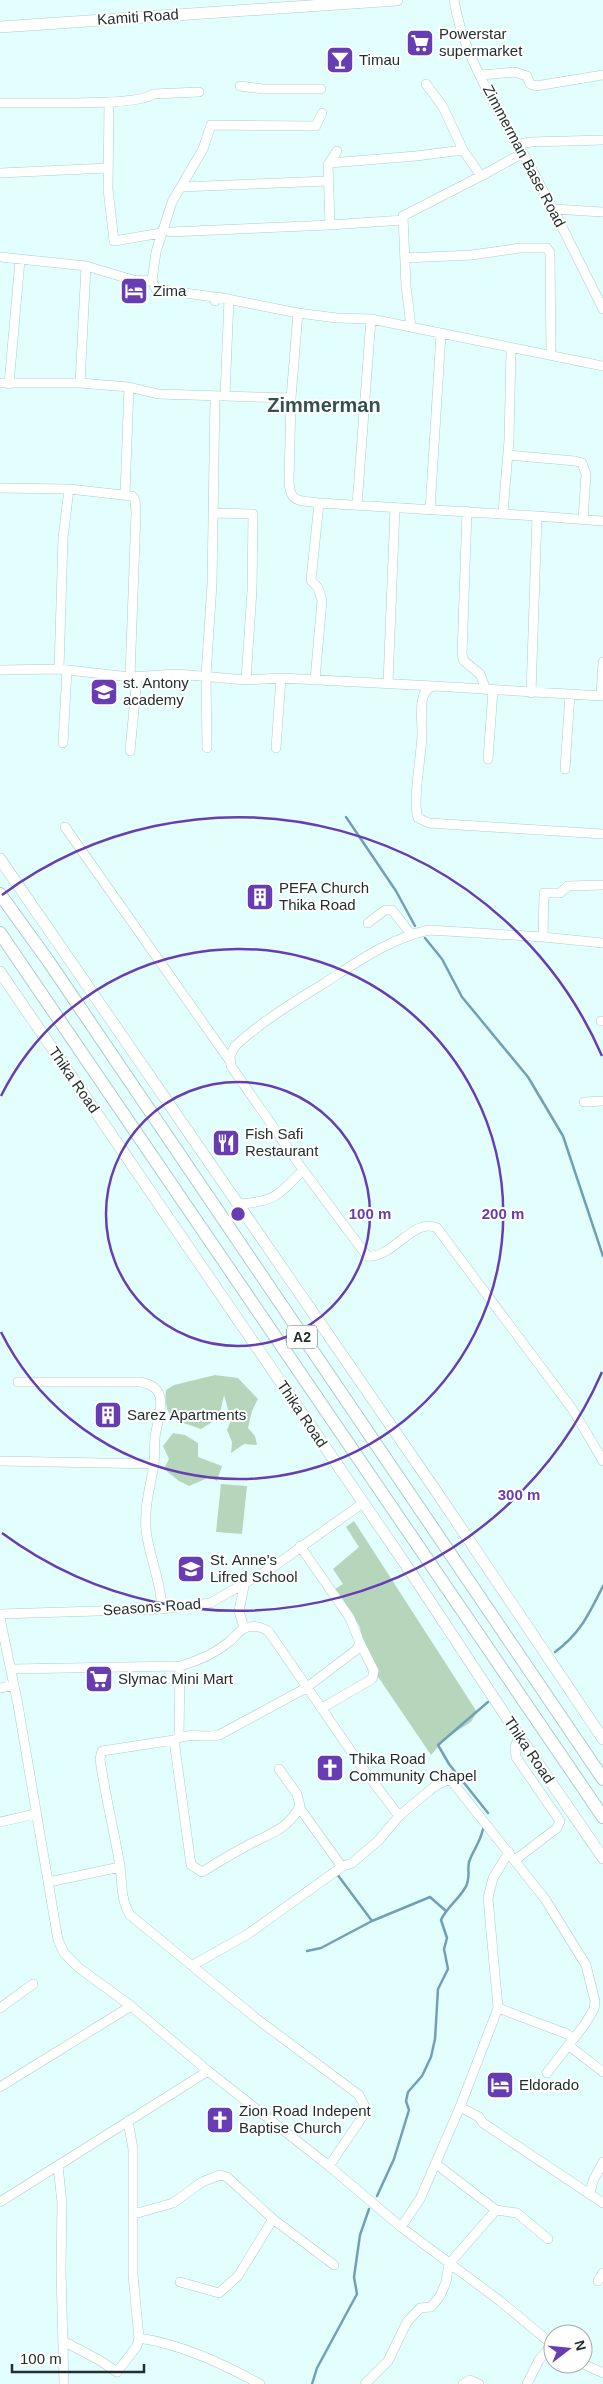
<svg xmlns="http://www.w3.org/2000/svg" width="603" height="2384" font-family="Helvetica,sans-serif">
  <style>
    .green { fill: #b5d6ba }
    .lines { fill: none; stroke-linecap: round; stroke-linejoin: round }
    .stream { stroke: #729fb8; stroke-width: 2.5 }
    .minor-casing { stroke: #abcdca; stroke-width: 10 }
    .major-casing { stroke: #abcdca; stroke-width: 12 }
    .highway-casing { stroke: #abcdca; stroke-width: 14 }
    .minor { stroke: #fff; stroke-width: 9 }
    .major { stroke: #fff; stroke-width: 11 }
    .highway { stroke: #fff; stroke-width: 12 }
    .ring { fill: none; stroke: #683cb3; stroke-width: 2.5 }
    .labels { text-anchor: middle; stroke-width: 4; stroke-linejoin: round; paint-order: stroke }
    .shield { fill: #fff; stroke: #646d6d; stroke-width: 1 }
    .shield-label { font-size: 14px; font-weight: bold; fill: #222f2e }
    .street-label { font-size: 15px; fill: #222f2e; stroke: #fff }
    .poi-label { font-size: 15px; fill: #222f2e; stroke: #fff; text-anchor: start }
    .district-label { font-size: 20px; font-weight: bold; fill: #32514f; stroke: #fff }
    .centre { fill: #683cb3; stroke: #fff; stroke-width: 2.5 }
    .ring-label { font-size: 15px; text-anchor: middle; font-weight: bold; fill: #683cb3; stroke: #fff; stroke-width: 4; stroke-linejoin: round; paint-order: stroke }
  </style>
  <rect width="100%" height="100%" fill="#e3fffd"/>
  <path class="green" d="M215,1375L238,1378L258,1399L252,1411L248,1428L255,1436L257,1445L244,1444L231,1453L232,1442L227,1430L231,1420L224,1395L219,1418L201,1429C177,1420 163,1420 166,1390L174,1385Z
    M173,1433L185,1435L198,1443V1457L222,1466L217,1481L210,1477L189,1486L179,1481L164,1469L169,1459L163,1446Z
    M221,1484L247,1486L242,1534L216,1532Z
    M354,1521L477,1712L471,1722L446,1738L431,1755L364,1656L360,1627L335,1589L343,1584L333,1569L359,1547L346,1527Z"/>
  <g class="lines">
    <path class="stream" d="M346,817L396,891L415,926
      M425,938L442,959L462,997L528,1077L563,1136L603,1256
      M555,1652C580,1634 589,1614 603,1586
      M488,1813L449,1764L438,1745L488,1702
      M337,1874L372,1921L430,1897L446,1911
      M307,1951L321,1948L372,1921
      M377,2196L394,2159L409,2110L406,2101L408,2092L422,2076L431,2057L435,2039L438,1989L448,1969L444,1949L447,1938L441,1920C447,1907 458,1900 465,1888C471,1879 467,1872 469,1862C473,1850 480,1843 483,1829
      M312,2384L317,2368L357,2294L354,2277L360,2235L369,2209"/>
    <g class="minor-casing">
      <path id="minor" d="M454,0C462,52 493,99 516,145L523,153L553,209L603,309
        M481,75L515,72L527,76L530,84L536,86L603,75
        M426,84L443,107L463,150L481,176L523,153
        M240,86L263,89H321
        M109,102L108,189L114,241L161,233
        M0,103C26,102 138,107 153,94L199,92
        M516,145L530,142L603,140
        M330,163L416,156L463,150
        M0,173L108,168
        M181,187L327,181
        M553,209L603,212
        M330,225L328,165L337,151
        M170,232L330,225L403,220
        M0,257L86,266L133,280L152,281L156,289L207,296L214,297L215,301L217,297L298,313L337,318L371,319L603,366
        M405,258L472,255L520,248H547L550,253L551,355
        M152,281L156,252L172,202L203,149L211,125L316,126L322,113
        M298,313L291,398L289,481C290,504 299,500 319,503L537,516
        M411,327L406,286L403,216L481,176
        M0,383H80L129,387L158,394L291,398
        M80,383L86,266
        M9,384L20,260
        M225,396L229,299
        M508,455L575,461L582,463L586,474L583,520
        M0,488L69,489L132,496L135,500L136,512L130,677
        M125,494L129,387
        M357,505L371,319
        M430,510L441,334
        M467,511L462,655L464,661L480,674L486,690
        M213,513L253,514L252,590L246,680
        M503,513L509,440L511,349
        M59,669L63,538L69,489
        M0,670L59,669L130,677L177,674L246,680L281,678L433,686
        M315,680L322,600L318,588L311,580L319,503
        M388,683L395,508
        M531,693L537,516L603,521
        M601,696L603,662
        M603,696L433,686C428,688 425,691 423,697C420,708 422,721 422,732C422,754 412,801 418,818L429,823L603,834
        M63,743L67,670
        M207,748L206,675L212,584L215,396
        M276,748L281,678
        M130,751L137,677
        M488,759L493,690
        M565,769L570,694
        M65,827L230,1061
        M368,923L385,910H392L411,934
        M543,937L544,893H560L568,886L603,885
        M601,1021H603
        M584,1102L603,1101
        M303,1170L367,1256C393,1259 414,1216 437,1228L573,1410L603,1461
        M238,1204C274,1202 278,1196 303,1170L231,1066L230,1056L235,1046C261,1022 292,1003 323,984C356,963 390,938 429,930L543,937L603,943
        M18,1382H140C149,1384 157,1386 160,1397C163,1409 156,1426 155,1438C154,1447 155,1457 154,1465C150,1487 144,1508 146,1530C149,1557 161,1580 162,1609
        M0,1461L154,1464
        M244,1586L239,1611L244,1628
        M0,1614L162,1609L210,1603L273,1567L363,1503
        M0,1618L18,1705L58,1940L64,1953L79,1968L131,2006L208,2071L329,2166L401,2227L500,2301L553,2345
        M11,1669L180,1666C198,1661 214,1654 229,1642C234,1638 238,1632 243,1629C252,1624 262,1627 269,1632L364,1770L399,1816
        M0,1688L14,1685
        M322,1708L372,1679L374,1671L360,1643
        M179,1738L180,1666
        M174,1740C192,1731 202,1739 219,1735L306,1688L356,1650L360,1643L350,1618L300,1546
        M279,1769L297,1794L300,1806C290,1827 272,1833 252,1843C235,1852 218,1862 202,1872L191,1865L174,1740L102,1751L100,1759C105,1795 114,1830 120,1866C122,1883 121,1901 130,1915L257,2019L359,2095L365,2107V2113L329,2166
        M299,1807L342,1867
        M0,1822L35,1814
        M515,1860L557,1828L560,1821L516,1757L515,1747L519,1736
        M49,1882L120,1867
        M193,1965L248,1934L343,1866L352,1863L379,1840L399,1816L435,1786L450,1779L545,1899L586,1965L595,2001L594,2009L585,2024L547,2073
        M0,2008L33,1984
        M498,2008L567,2034L573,2039
        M568,2045L603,2072
        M0,2087L131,2006
        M460,2107L498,2008L488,1898L493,1878L509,1852
        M436,2164L496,2210
        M58,2166L62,2203L61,2271L64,2384
        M590,2193L593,2181L603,2162
        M0,2202L208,2071
        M134,2214L173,2203L202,2182L220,2175L227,2177L273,2219L238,2276L219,2293L180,2282
        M273,2219L334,2265
        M401,2227L420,2199L460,2107L479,2117L483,2123L603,2203
        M598,2281L603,2273
        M139,2338C181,2344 223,2364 260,2384
        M63,2341L99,2360L117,2372L137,2346L139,2338L133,2275V2149L128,2121
        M583,2364L603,2373
        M365,2384L388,2361L407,2322L420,2308L431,2307L440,2296L446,2282L449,2264L496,2210L517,2213L548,2239
        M463,2384L470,2380L479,2384
        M527,2384L539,2360L552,2345"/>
    </g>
    <g class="major-casing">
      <path id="major" d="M0,27L397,0
        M0,859L436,1491L603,1739
        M0,972L410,1571L519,1736L603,1858"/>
    </g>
    <g class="highway-casing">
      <path id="highway" d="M0,894L49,962L603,1779
        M0,933L603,1817"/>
    </g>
    <use href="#minor" class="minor"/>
    <use href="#major" class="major"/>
    <use href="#highway" class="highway"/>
  </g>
  <g class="ring">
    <circle cx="238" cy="1214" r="132"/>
    <path d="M1 1096A265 265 0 1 1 1 1332"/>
    <path d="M602 1372A397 397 0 0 1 2 1533M2 895A397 397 0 0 1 602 1056"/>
  </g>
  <defs>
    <g id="supermarket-square" transform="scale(1.4375)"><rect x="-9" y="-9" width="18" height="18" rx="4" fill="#683cb3" stroke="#fff"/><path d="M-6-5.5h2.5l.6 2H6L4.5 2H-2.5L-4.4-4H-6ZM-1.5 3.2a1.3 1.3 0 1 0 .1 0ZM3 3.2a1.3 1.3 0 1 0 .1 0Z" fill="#fff"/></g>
    <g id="bar-square" transform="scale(1.4375)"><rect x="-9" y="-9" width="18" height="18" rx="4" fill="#683cb3" stroke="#fff"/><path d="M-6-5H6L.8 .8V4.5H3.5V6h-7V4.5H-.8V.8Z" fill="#fff"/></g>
    <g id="hotel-square" transform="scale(1.4375)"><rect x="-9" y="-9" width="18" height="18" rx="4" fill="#683cb3" stroke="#fff"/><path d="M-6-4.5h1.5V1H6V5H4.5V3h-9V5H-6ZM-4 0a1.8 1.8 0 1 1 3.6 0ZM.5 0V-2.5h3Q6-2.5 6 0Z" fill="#fff"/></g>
    <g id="school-square" transform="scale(1.4375)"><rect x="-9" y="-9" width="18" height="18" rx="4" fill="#683cb3" stroke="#fff"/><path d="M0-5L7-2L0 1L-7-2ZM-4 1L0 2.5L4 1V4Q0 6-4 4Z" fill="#fff"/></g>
    <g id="building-square" transform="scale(1.4375)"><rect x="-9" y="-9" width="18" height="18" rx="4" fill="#683cb3" stroke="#fff"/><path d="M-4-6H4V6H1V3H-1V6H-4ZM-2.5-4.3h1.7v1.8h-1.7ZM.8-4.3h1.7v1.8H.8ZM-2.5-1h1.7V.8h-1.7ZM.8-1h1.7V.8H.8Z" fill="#fff"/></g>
    <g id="restaurant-square" transform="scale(1.4375)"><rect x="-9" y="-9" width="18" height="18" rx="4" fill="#683cb3" stroke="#fff"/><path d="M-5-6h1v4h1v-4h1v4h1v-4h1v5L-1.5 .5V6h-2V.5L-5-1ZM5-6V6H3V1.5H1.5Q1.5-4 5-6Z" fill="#fff"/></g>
    <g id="church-square" transform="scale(1.4375)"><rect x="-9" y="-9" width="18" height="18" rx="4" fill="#683cb3" stroke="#fff"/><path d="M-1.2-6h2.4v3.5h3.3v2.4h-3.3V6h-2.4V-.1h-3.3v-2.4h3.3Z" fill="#fff"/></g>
  </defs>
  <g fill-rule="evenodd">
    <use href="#supermarket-square" x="420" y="43"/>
    <use href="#bar-square" x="340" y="60"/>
    <use href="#hotel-square" x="134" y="291"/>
    <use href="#school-square" x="104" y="692"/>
    <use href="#building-square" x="260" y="897"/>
    <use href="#restaurant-square" x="226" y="1143"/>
    <use href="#building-square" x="108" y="1415"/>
    <use href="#school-square" x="191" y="1569"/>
    <use href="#supermarket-square" x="99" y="1679"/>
    <use href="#church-square" x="330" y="1768"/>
    <use href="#hotel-square" x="500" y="2085"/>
    <use href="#church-square" x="220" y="2120"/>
  </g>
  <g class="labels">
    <rect class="shield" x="287" y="1325.5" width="30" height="23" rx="4"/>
    <g class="shield-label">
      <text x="302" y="1342">A2</text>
    </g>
    <g class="street-label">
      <text transform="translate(138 17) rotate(-4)" y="5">Kamiti Road</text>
      <text transform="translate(524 156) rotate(62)" y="5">Zimmerman Base Road</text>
      <text transform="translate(74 1080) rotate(55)" y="5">Thika Road</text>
      <text transform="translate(302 1414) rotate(56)" y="5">Thika Road</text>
      <text transform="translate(152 1607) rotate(-4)" y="5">Seasons Road</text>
      <text transform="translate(529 1750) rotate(56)" y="5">Thika Road</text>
    </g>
    <g class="poi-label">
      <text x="439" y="39">Powerstar<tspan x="439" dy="17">supermarket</tspan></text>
      <text x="359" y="65">Timau</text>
      <text x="153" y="296">Zima</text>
      <text x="123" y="688">st. Antony<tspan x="123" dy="17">academy</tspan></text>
      <text x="279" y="893">PEFA Church<tspan x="279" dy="17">Thika Road</tspan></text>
      <text x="245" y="1139">Fish Safi<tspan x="245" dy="17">Restaurant</tspan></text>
      <text x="127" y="1420">Sarez Apartments</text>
      <text x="210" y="1565">St. Anne's<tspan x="210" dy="17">Lifred School</tspan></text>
      <text x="118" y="1684">Slymac Mini Mart</text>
      <text x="349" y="1764">Thika Road<tspan x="349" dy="17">Community Chapel</tspan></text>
      <text x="519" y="2090">Eldorado</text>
      <text x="239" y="2116">Zion Road Indepent<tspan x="239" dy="17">Baptise Church</tspan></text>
    </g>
    <g class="district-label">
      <text x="324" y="412">Zimmerman</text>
    </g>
  </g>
  <circle cx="238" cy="1214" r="8" class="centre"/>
  <g class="ring-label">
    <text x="370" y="1219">100 m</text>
    <text x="503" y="1219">200 m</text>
    <text x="519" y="1500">300 m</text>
  </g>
  <g transform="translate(568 2349) rotate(74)"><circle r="24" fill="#ffffff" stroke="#a7acab"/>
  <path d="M0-4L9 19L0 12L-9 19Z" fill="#683cb3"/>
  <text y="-8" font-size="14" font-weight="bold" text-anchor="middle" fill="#222f2e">N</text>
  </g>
  <path d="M12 2364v8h132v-8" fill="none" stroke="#222f2e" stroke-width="2.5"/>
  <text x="20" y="2364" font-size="15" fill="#222f2e" stroke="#ffffff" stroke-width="4" paint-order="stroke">100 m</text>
</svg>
